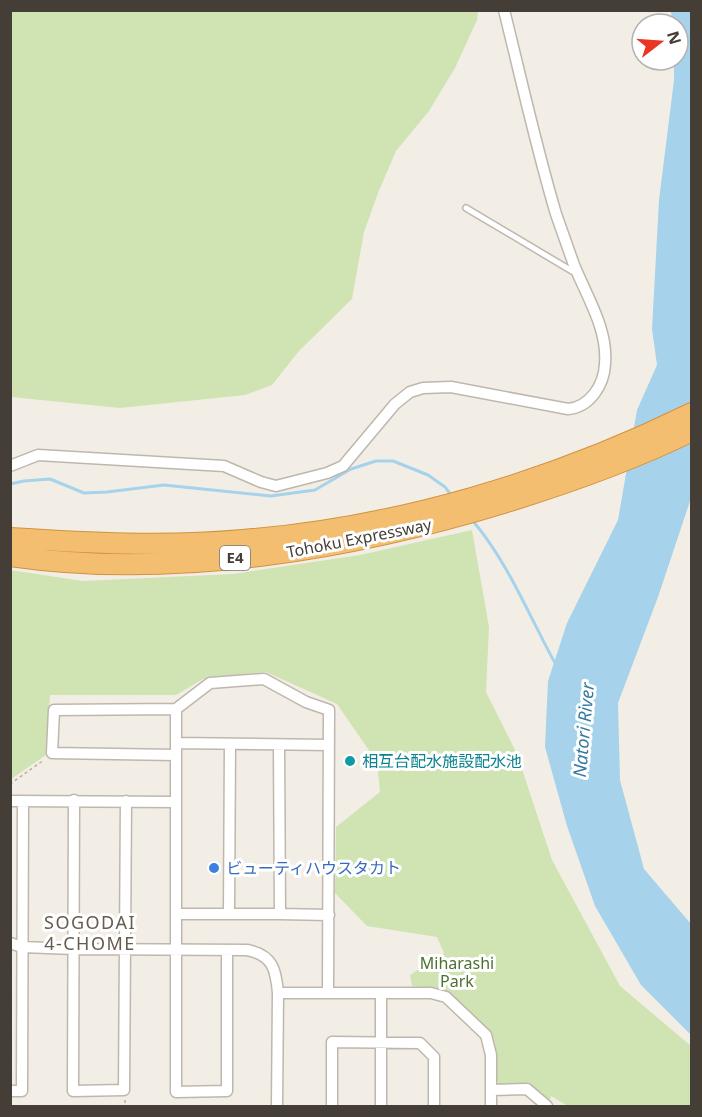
<svg xmlns="http://www.w3.org/2000/svg" width="702" height="1117" font-family="'Noto Sans','Noto Sans JP',sans-serif">
  <style>
    .green { fill: #d0e3b2 }
    .water { fill: #a6d3eb }
    .lines { fill: none; stroke-linecap: round; stroke-linejoin: round }
    .stream { stroke: #a6d3eb; stroke-width: 3 }
    .service-casing { stroke: #bfb7ad; stroke-width: 8 }
    .minor-casing { stroke: #bfb7ad; stroke-width: 13 }
    .motorway-casing { stroke: #d29240; stroke-width: 22 }
    .path { stroke: #bdaf9c; stroke-width: 1.5; stroke-dasharray: 3 3; stroke-linecap: butt }
    .service { stroke: #fff; stroke-width: 5 }
    .minor { stroke: #fff; stroke-width: 10 }
    .motorway { stroke: #f3be70; stroke-width: 20 }
    .culture-dot { fill: #0f9aa8; stroke: #fff; stroke-width: 2 }
    .shop-dot { fill: #3f7fe0; stroke: #fff; stroke-width: 2 }
    .labels { text-anchor: middle; stroke-width: 6; stroke-linejoin: round; paint-order: stroke }
    .shield { fill: #fff; stroke: #7c7872; stroke-width: 1.5 }
    .shield-label { font-size: 15px; font-weight: bold; fill: #443e36 }
    .street-label { font-size: 16px; fill: #443e36; stroke: #fff }
    .culture-label { font-size: 16px; fill: #0d838f; stroke: #fff; text-anchor: start }
    .shop-label { font-size: 16px; fill: #366cbe; stroke: #fff; text-anchor: start }
    .park-label { font-size: 16px; fill: #4c712e; stroke: #fff }
    .water-label { font-size: 18px; font-style: italic; fill: #357aa0; stroke: #fff }
    .neighbourhood-label { font-size: 18px; letter-spacing: 1.5px; fill: #665b4e; stroke: #fff }
  </style>
  <rect width="100%" height="100%" fill="#f2eee6"/>
  <path class="green" d="M10,11L11,10L478,11L477,20L455,68L429,111L396,151L378,193L364,232L352,299L299,351L272,385L245,395L120,408L11,397Z
    M472,530L489,627L486,692L517,754L552,860L620,986L691,1046V1106H568L551,1096L549,1103L501,1086L496,1079L495,1043L483,1026L445,990L412,986L410,975L444,953L437,937L367,926L335,893L336,827L380,792L377,762L337,704L266,672L203,679L176,695H50L46,755L11,779L10,570L83,581L233,574L360,555Z"/>
  <path class="water" d="M671,11H691V498L658,597L618,703L620,780L644,869L691,924V1035L641,985L595,906L567,826L545,747L548,681L567,623L618,520L637,410L657,365L652,329L659,200L674,80V60H678V24H672Z"/>
  <g class="lines">
    <path class="stream" d="M10,484L24,481L50,479L84,493L107,492L164,485L271,496L315,490L351,469L376,461H393L428,475L445,487L451,495
      M473,521C509,564 529,616 556,665"/>
    <g class="service-casing">
      <path id="service" d="M466,208L572,271H576"/>
    </g>
    <g class="minor-casing">
      <path id="minor" d="M10,466L38,455L224,466L261,482L276,486L327,473L343,466L395,404L410,392L423,388L451,387L568,409C590,407 604,385 605,364C608,329 587,297 574,265C568,248 562,231 556,214C536,147 521,78 504,10
        M176,709V1092L227,1091V950
        M176,743L329,745
        M230,744L229,914H280L279,745
        M176,755L52,753L54,710L176,709L210,683L264,679L306,702L329,710L328,993
        M74,800L73,1091L124,1090L126,801
        M10,801L176,802
        M176,914H229
        M280,914L329,915
        M10,943L22,947L74,949L247,950C273,955 276,970 278,993L277,1106
        M278,993H431L446,997L486,1035L491,1055V1106
        M491,1090L527,1089L547,1106
        M10,1091H22L23,801
        M332,1106V1042L420,1043L434,1057V1106
        M381,1106V993"/>
    </g>
    <g class="motorway-casing">
      <path id="motorway" d="M10,538C88,543 165,547 243,540C397,528 553,481 692,413
        M10,556C176,580 355,549 513,500C574,481 635,459 692,431"/>
    </g>
    <path class="path" d="M10,784L44,760
      M125,1100V1106"/>
    <use href="#service" class="service"/>
    <use href="#minor" class="minor"/>
    <use href="#motorway" class="motorway"/>
  </g>
  <circle class="culture-dot" cx="350" cy="761" r="6"/>
  <circle class="shop-dot" cx="214" cy="868" r="6"/>
  <g class="labels">
    <rect class="shield" x="220" y="546" width="30" height="24" rx="4.5"/>
    <g class="shield-label">
      <text x="235" y="563">E4</text>
    </g>
    <g class="street-label">
      <text transform="translate(359 538) rotate(-11)" y="6">Tohoku Expressway</text>
    </g>
    <g class="culture-label">
      <text x="362" y="767">相互台配水施設配水池</text>
    </g>
    <g class="shop-label">
      <text x="226" y="874">ビューティハウスタカト</text>
    </g>
    <g class="park-label">
      <text x="457" y="969">Miharashi<tspan x="457" dy="18">Park</tspan></text>
    </g>
    <g class="water-label">
      <text transform="translate(584 730) rotate(-85)" y="6">Natori River</text>
    </g>
    <g class="neighbourhood-label">
      <text x="90" y="929">SOGODAI<tspan x="90" dy="21">4-CHOME</tspan></text>
    </g>
  </g>
  <rect width="702" height="1117" fill="none" stroke="#443e36" stroke-width="24"/>
  <g transform="translate(660 42) rotate(73)"><circle r="28" fill="#ffffff" stroke="#b4b2af" stroke-width="1.5"/>
  <path d="M0-4.5L10 22L0 15L-10 22Z" fill="#ea3525"/>
  <text y="-9" font-size="16" font-weight="bold" text-anchor="middle" fill="#443e36">N</text>
  </g>
</svg>
